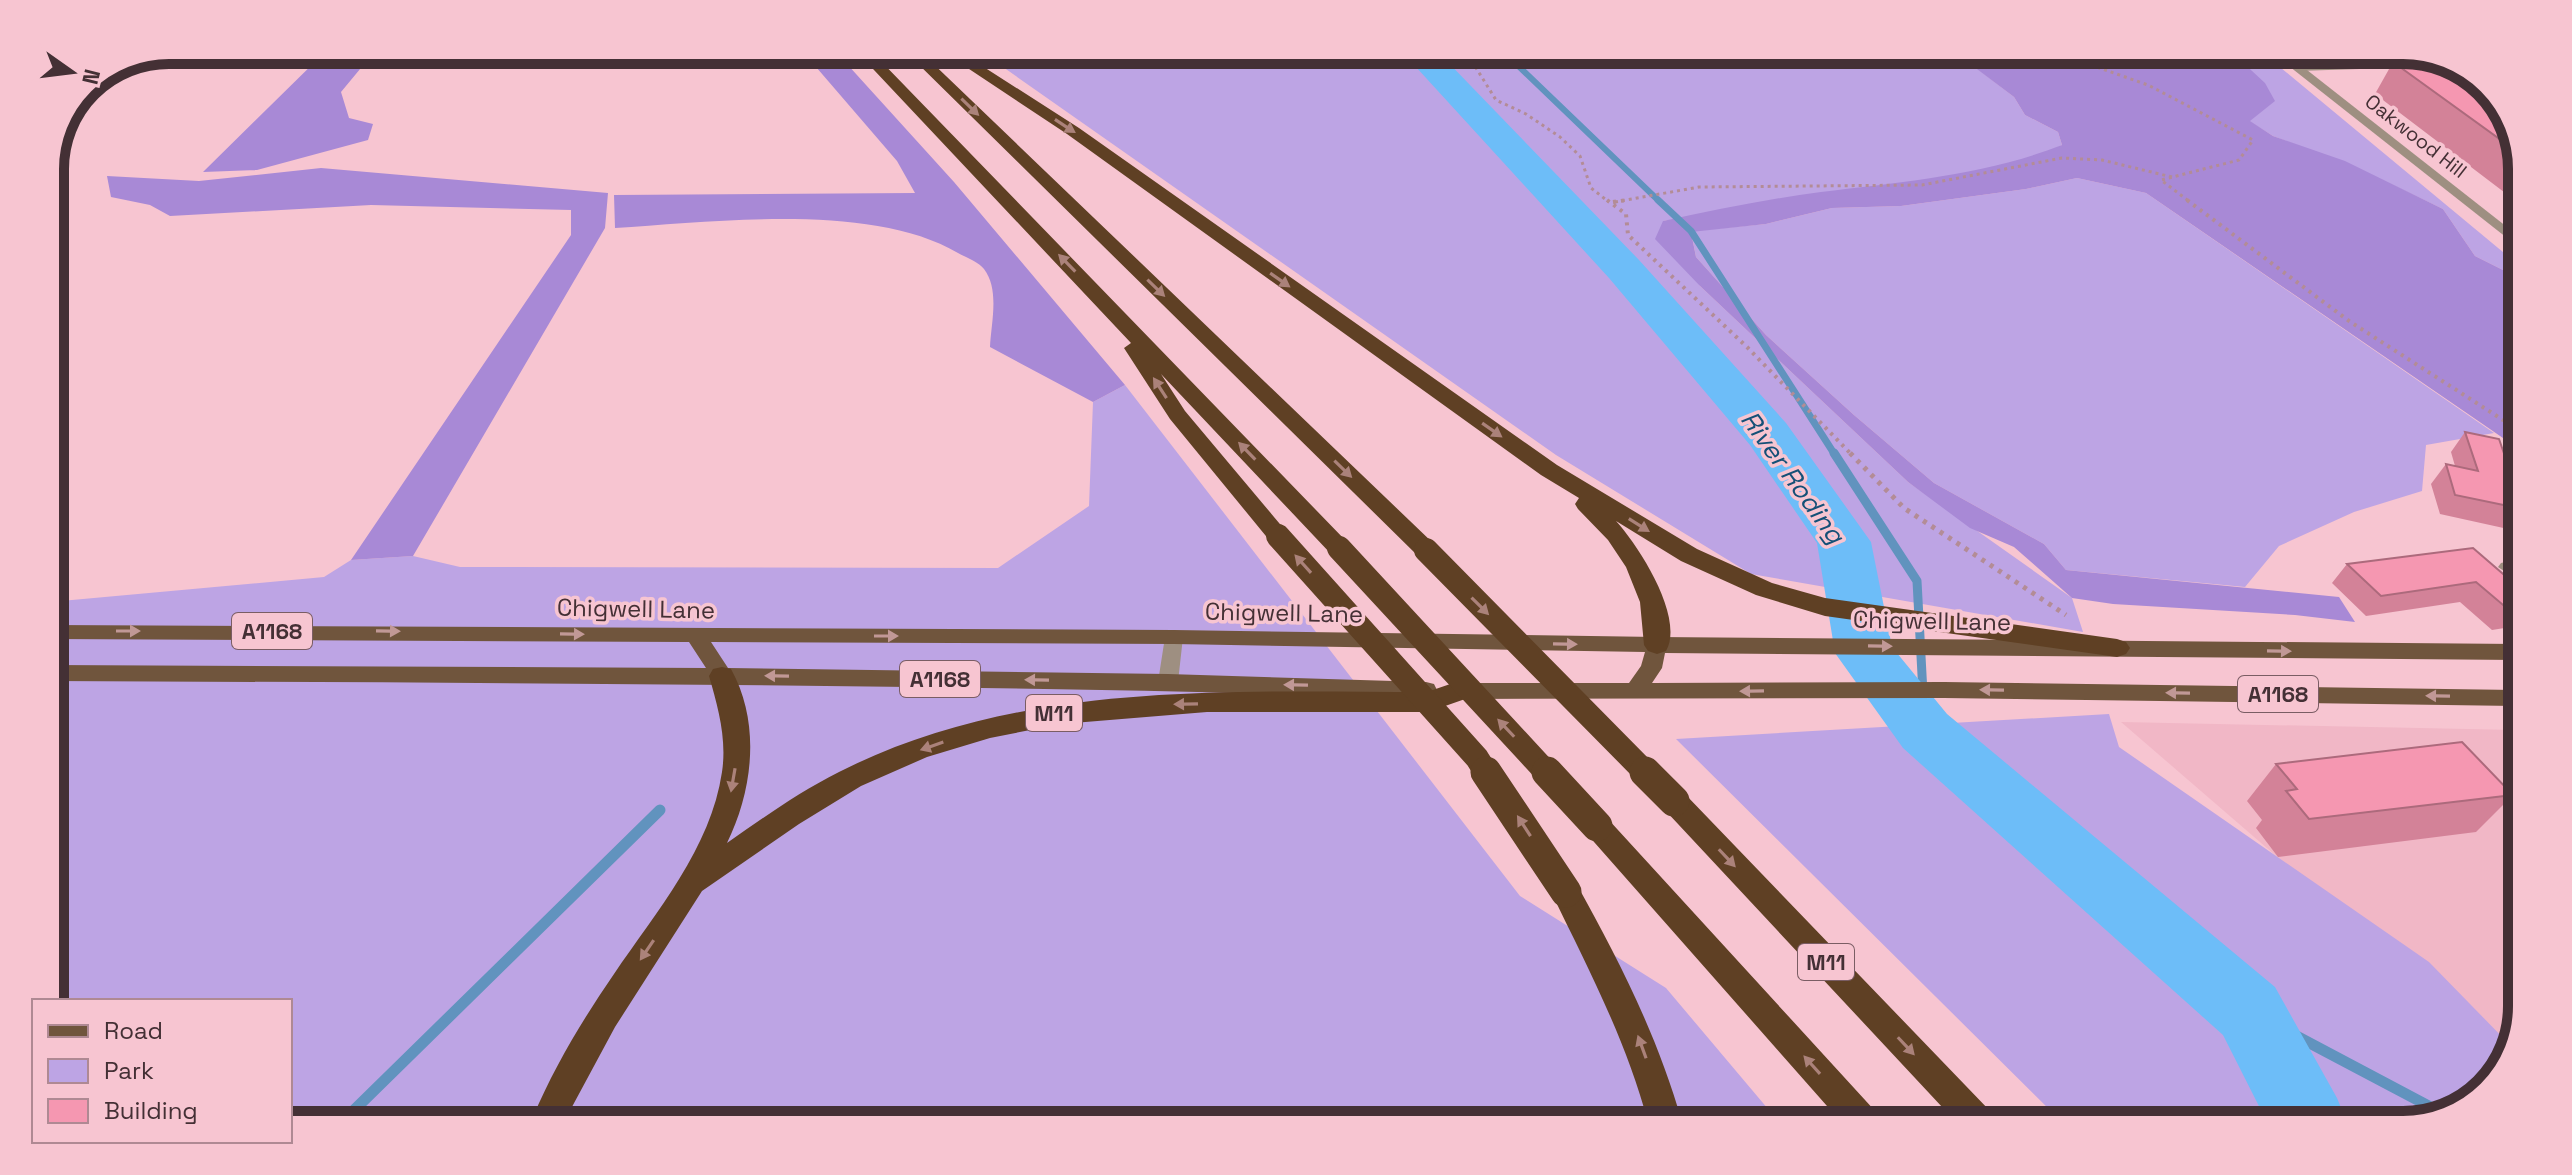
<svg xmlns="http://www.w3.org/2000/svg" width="2572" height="1175" font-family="'Space Grotesk',sans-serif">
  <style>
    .built { fill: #f1b7c6 }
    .green { fill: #bda4e4 }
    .forest { fill: #a889d6 }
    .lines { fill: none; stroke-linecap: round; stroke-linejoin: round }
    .stream-far3 { stroke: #6193be; stroke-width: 6 }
    .stream-far2 { stroke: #6193be; stroke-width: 7 }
    .stream-far1 { stroke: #6193be; stroke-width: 9 }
    .stream { stroke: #6193be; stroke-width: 11 }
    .river { fill: #6dbdf8; fill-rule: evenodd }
    .path-far2 { stroke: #b38c96; stroke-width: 3; stroke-dasharray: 3 4; stroke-linecap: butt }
    .path-far1 { stroke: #b38c96; stroke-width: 4; stroke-dasharray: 3 5; stroke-linecap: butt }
    .path { stroke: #b38c96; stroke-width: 5; stroke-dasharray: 4 6; stroke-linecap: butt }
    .service { fill: #9e8f81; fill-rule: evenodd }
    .minor { fill: #9e8f81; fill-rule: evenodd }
    .tertiary { fill: #9e8f81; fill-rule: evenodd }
    .primary { fill: #70553d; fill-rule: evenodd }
    .motorway { fill: #5f4024; fill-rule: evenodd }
    .motorway-bridge-far1 { stroke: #5f4024; stroke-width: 24 }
    .motorway-bridge { stroke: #5f4024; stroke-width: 31 }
    .wall { fill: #d38298 }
    .building { fill: #f597b1; stroke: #ac6a7c; stroke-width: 2 }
    .oneway { fill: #ab827a }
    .oneway2 { fill: #c19896 }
    .labels { text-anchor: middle; stroke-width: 7; stroke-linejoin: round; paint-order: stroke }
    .far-street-label { font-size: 20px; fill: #443035; stroke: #f7c5d1 }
    .shield { fill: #f7c5d1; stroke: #7a5d64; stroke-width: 2 }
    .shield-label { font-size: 22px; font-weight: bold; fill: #443035 }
    .street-label { font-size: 24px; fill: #443035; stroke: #f7c5d1 }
    .water-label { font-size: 26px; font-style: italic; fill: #145077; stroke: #f7c5d1 }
    .rim { fill: none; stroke: #443035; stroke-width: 10 }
  </style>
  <rect width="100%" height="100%" fill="#f7c5d1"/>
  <path class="built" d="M2121,722L2516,730L2513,1052L2509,1057Z"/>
  <path class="green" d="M983,53L1962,57L2014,97L2025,115L2058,132L2062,145L2027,164L1663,221L1700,286L1908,482L2072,598L2083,632L1751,574L1556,455Z
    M2238,58H2269L2521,267V279L2475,256L2443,209L2353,166L2273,136L2249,121Z
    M2077,178L2146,193L2494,433L2426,445L2422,491L2354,512L2279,546L2245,587L2066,570L2044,544L1934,483L1854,415L1766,335L1696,257L1691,231L1766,224L1832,208L1901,206L2026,189Z
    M1125,385L1520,896L1666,988L1779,1122L290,1116V1001H50V602L324,577L351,560L413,556L460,567L998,568L1089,506L1093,402Z
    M2109,714L2119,747L2429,962L2513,1048V1052L2469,1105L2404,1125L2064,1124L1676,739Z"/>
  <path class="forest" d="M326,51H375L341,92L349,118L373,124L368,140L257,170L203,172Z
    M804,53H837L954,182L1125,385L1093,402L990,347C991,323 1000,290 984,269C979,262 965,257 958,253C871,202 714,222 615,228L614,195L915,193L897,161Z
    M1961,57L2238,58L2265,83L2275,101L2250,121L2273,136L2345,161L2443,209L2475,256L2521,279L2519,449L2146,193L2077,178L2026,189L1901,206L1832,208L1766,224L1691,232L1696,257L1766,335L1854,415L1934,483L2044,544L2066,570L2339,597L2355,622L2295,615L2113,604L2072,598L2014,547L1970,528L1908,482L1700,286L1655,239L1663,221C1715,210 1767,199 1821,192C1901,182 1986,175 2062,145L2058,132L2025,115L2014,97Z
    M321,168L608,193L605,228L413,556L351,560L571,235V210L371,205L170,216L150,205L111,197L107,176L199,181Z"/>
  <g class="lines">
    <path class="stream-far3" d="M1507,55L1660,202"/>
    <path class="stream-far2" d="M1658,200L1691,231L1835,455"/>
    <path class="stream-far1" d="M1834,453L1917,581L1925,731"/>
    <path class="stream" d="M2249,1011L2442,1113
      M347,1117L660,810"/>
    <path class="river" d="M1405,55H1441L1639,260L1786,423L1871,542L1892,647L1947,714L2275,987L2337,1098L2348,1125L2268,1124L2223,1035L1903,748L1835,653L1817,543L1750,445L1609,278Z"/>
    <path class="path-far2" d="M1468,55L1496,100L1526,114L1560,137L1580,156L1591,188L1609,202
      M2071,58L2148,85L2253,140L2239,160L2161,180L2190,202
      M1615,202L1699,187L1922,185L2062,158L2102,160L2172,177"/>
    <path class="path-far1" d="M1607,200L1626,214L1628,235L1747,347L1852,455
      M2187,200L2349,321L2503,420L2519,427
      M1613,202L1627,200"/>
    <path class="path" d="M1850,453L1904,508L2066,615"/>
    <path class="service" d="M2518,559V571L2507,573L2498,567L2501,563Z
      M1174,630L1181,632L1183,637L1178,682L1175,687H1161L1158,682L1165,637L1167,632Z"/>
    <path class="minor" d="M2418,60L2424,64L2422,67L2297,71L2291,67L2297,63Z"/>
    <path class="tertiary" d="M2280,59H2293L2521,238V249Z"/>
    <path class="primary" d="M50,625L1174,630L1657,637L2517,644V660L1665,653L1662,668L1652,683L1944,682L2516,690V706L1944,698L1462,699L1454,697L1451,691L1454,685L1462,683H1629L1641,666L1645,652L1174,644L711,642L728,668L1168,674L1426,682L1434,684L1437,690L1434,696L1426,698C968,684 509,683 50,681V665L706,668L689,642L50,639Z"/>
    <path class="motorway" d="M858,53H873L1347,542L1351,548L1347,554H1331L1161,374L1185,411L1290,536L1286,541H1270L1170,419L1124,348L1131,343Z
      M907,53H922L1434,544L1438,550L1434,556H1418Z
      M945,53H962L1079,128L1557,465L1697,549L1772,583L1825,598L2117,639L2126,642L2130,648L2126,654L2117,657L1825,616L1756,595L1681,561L1616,521C1639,546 1685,618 1666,651L1657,654L1648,651L1644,645L1640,602L1626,567L1608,540L1578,509L1575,504L1579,498L1541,475L1067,134Z
      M722,667L731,669C761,723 753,790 727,843C763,818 799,792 839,772C1020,680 1230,692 1427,692L1459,681L1468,684L1472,691L1468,698L1428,712H1207L1061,724L990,738L927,757L861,786L799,824L702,891L615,1027L566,1118L533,1117C554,1067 583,1019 614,974C656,912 711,848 722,772C727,739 718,707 709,676L713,669Z
      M1674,790L1684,793L1991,1112L1996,1123H1957L1664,809L1660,801L1664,793Z
      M1597,814L1607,818L1876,1112L1881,1123H1842L1587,834L1583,826L1587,818Z
      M1566,879L1576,883C1619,960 1658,1037 1682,1122H1648C1626,1040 1588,968 1551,892L1556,883Z"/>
    <path class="motorway-bridge-far1" d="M1278,536L1477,758L1487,774
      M1339,548L1548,774
      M1426,550L1647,774"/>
    <path class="motorway-bridge" d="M1486,772L1566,892
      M1547,772L1597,826
      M1645,772L1674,801"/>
  </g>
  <path class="wall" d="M2393,62L2502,102L2522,161L2521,205L2375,94Z
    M2465,432L2518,494V516L2508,529L2440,514L2431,484L2446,464L2455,466L2451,452Z
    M2347,564L2517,586V626L2492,630L2460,602L2366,616L2332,583Z
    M2276,764L2513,795L2476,832L2278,857L2256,828L2262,820L2247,801Z"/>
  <path class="building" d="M2452,61L2502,102L2519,153L2393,62Z
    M2465,432L2499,439L2518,494V508L2455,495L2446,464L2478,471Z
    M2473,548L2517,586V608L2509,610L2476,582L2381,596L2347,564Z
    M2462,742L2513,795L2309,819L2286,791L2297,789L2276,764Z"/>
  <defs><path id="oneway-solid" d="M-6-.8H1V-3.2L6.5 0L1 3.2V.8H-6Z" transform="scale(2)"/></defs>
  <g class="oneway">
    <use href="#oneway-solid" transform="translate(970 107) rotate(44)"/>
    <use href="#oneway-solid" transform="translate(1065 126) rotate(33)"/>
    <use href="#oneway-solid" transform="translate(1067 263) rotate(-134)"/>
    <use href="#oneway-solid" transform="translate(1280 280) rotate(35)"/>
    <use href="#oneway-solid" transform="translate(1156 288) rotate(44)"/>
    <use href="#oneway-solid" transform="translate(1160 388) rotate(-123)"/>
    <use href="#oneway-solid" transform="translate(1492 430) rotate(35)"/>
    <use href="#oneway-solid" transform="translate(1247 451) rotate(-134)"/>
    <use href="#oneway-solid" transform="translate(1343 469) rotate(44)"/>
    <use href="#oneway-solid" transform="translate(1639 525) rotate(32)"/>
    <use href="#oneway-solid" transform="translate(1303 564) rotate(-132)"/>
    <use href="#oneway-solid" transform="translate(1480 606) rotate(45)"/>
    <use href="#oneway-solid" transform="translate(1186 704) rotate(179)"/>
    <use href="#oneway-solid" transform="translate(1506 728) rotate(-133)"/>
    <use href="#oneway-solid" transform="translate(932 746) rotate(161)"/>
    <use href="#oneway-solid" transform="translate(733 780) rotate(100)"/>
    <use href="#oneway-solid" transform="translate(1524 826) rotate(-123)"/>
    <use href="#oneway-solid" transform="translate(1727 858) rotate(47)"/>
    <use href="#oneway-solid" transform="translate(647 950) rotate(124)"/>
    <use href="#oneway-solid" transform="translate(1906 1046) rotate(47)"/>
    <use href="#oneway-solid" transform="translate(1642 1047) rotate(-110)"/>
    <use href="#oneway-solid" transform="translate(1812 1065) rotate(-132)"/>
  </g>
  <g class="oneway2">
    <use href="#oneway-solid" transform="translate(128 631)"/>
    <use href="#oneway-solid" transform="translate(388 631) rotate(1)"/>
    <use href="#oneway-solid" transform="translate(572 634) rotate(1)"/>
    <use href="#oneway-solid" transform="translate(886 636)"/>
    <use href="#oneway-solid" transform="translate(1565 644) rotate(1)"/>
    <use href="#oneway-solid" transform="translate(1880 646) rotate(1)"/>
    <use href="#oneway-solid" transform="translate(2279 651) rotate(1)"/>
    <use href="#oneway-solid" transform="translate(777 676) rotate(-179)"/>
    <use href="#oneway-solid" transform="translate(1037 680) rotate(-179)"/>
    <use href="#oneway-solid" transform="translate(1296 685) rotate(-179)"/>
    <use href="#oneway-solid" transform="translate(1992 690) rotate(-179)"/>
    <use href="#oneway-solid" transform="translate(1752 691) rotate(179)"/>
    <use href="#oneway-solid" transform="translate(2178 693) rotate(-179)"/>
    <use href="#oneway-solid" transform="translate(2438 696) rotate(-179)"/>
  </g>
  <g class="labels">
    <g class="far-street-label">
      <text transform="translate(2416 136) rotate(38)" y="7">Oakwood Hill</text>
    </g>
    <g class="shield">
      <rect x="232" y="613" width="80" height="36" rx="6"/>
      <rect x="900" y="661" width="80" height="36" rx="6"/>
      <rect x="2238" y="676" width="80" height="36" rx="6"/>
      <rect x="1026" y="695" width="56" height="36" rx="6"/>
      <rect x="1798" y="944" width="56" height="36" rx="6"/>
    </g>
    <g class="shield-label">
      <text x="272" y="639">A1168</text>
      <text x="940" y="687">A1168</text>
      <text x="2278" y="702">A1168</text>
      <text x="1054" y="721">M11</text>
      <text x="1826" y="970">M11</text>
    </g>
    <g class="street-label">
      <text transform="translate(636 609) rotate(1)" y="8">Chigwell Lane</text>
      <text transform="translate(1284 613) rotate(1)" y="8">Chigwell Lane</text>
      <text transform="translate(1932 621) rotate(1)" y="8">Chigwell Lane</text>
    </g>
    <g class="water-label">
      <text transform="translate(1793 477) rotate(54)" y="9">River Roding</text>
    </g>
  </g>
  <path d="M0 0H2572V1175H0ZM169 64H2403A105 105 0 0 1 2508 169V1006A105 105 0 0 1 2403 1111H169A105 105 0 0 1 64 1006V169A105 105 0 0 1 169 64Z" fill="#f7c5d1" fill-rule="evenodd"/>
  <path class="rim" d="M169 64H2403A105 105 0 0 1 2508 169V1006A105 105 0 0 1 2403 1111H169A105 105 0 0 1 64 1006V169A105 105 0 0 1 169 64Z"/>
  <rect x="32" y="999" width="260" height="144" fill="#f7c5d1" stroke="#af8993" stroke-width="2"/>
  <rect x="48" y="1025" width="40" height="12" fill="#70553d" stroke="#af8993" stroke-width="2"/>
  <text x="104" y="1039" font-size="24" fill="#443035">Road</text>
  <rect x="48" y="1059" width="40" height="24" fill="#bda4e4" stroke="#af8993" stroke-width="2"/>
  <text x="104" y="1079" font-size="24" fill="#443035">Park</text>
  <rect x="48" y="1099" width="40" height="24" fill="#f597b1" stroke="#af8993" stroke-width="2"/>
  <text x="104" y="1119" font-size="24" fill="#443035">Building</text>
  <g transform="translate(72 72) rotate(104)" stroke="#f7c5d1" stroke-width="6" paint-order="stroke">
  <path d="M0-6L14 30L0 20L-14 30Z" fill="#443035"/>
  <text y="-12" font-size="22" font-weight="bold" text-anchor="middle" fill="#443035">N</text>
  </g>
</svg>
